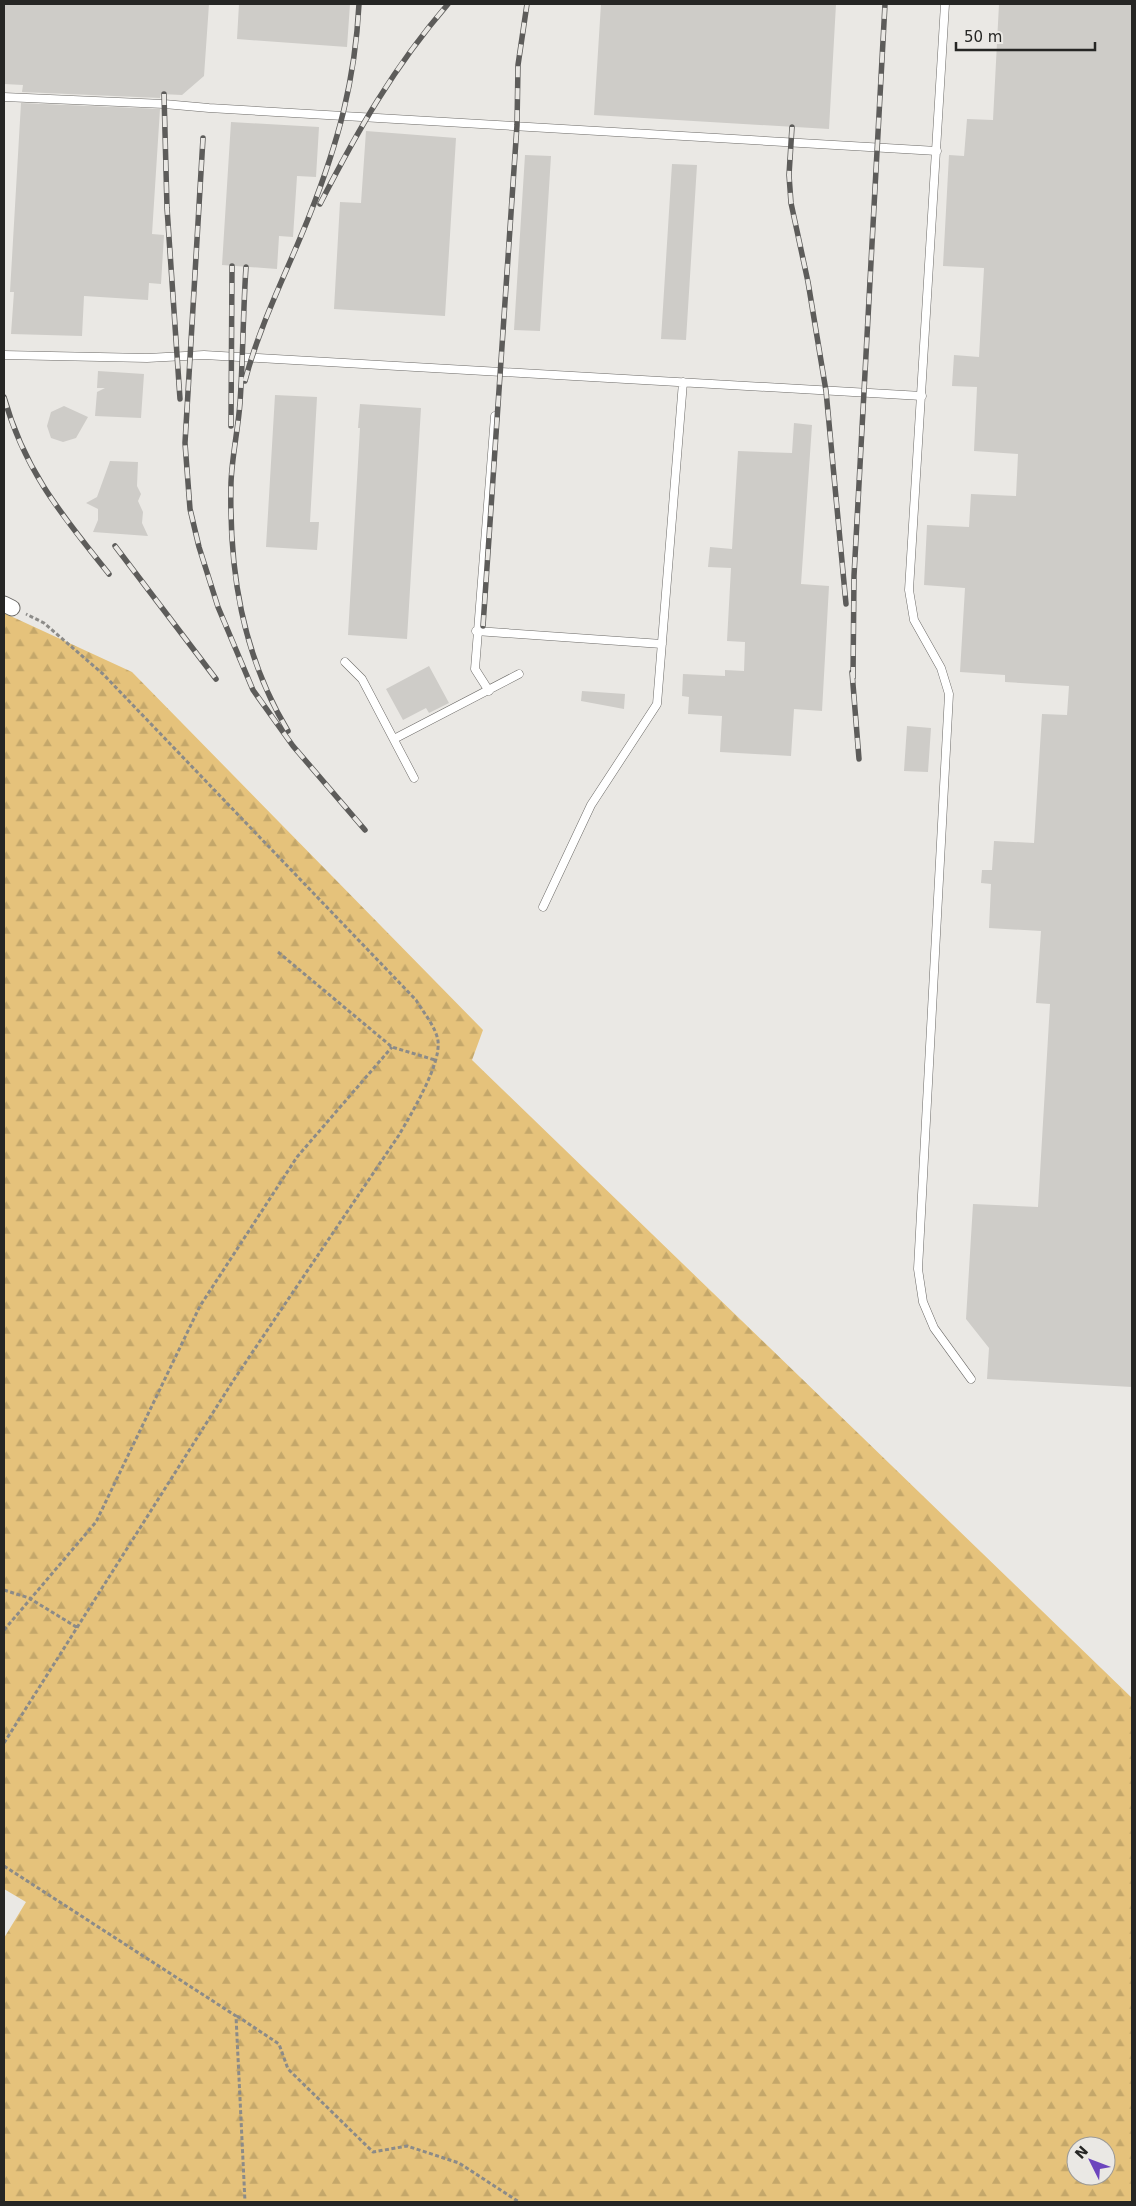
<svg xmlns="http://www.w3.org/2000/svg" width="1136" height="2206" font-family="'DejaVu Sans',sans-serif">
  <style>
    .forest { fill: url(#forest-firs); fill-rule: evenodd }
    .building { fill: #ceccc8 }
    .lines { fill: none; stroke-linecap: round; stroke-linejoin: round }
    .lane-casing { stroke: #6c6a67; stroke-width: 9 }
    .street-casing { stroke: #6c6a67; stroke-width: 17 }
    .path { stroke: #8c8b88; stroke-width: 3; stroke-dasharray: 4 2.5; stroke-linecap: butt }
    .lane { stroke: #fff; stroke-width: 8 }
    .street { stroke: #fff; stroke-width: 15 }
    .rail-casing { stroke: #5d5c5a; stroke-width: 5.5 }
    .rail { stroke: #eae8e4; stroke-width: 4; stroke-dasharray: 11; stroke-linecap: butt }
  </style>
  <defs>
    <pattern id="forest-firs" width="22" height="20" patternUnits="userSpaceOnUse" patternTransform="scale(1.25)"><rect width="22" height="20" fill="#e5c27b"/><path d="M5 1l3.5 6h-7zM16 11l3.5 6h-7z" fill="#c4a76a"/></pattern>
  </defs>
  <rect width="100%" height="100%" fill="#eae8e4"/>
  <path class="forest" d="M4,613L132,672L483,1030L472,1060L1132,1698V2202H4V1938L26,1902L4,1889ZM1076,2146H1106V2176H1076Z"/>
  <path class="building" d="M4,4H209L204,76L182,95L161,94L160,98L22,92L23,85L4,84Z
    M239,4H350L347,47L237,39Z
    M601,4H836L829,129L594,115Z
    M999,4H1132V1387L987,1379L989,1348L966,1319L973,1204L1038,1207L1050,1004L1036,1003L1041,931L989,928L991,884L981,883L982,870H992L994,841L1034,843L1042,714L1067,715L1069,686L1005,682V675L960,672L965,588L924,585L927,525L969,527L971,494L1016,496L1018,454L974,451L977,387L952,386L954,355L979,357L984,268L943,266L949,155L964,156L967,119L993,120Z
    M21,103L160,109L152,234L164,235L161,284L149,283L148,300L84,296L82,336L11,334L14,292H10Z
    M231,122L319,127L316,177L297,176L293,237L279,236L277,269L222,265Z
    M366,131L456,138L445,316L334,309L340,202L361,203Z
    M525,155L551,156L540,331L514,330Z
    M672,164L697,165L686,340L661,339Z
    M98,371L144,374L141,418L95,416L97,392L105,388H97Z
    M275,395L317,397L310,522H319L317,550L266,547Z
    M360,404L421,408L407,639L348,635L360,428H358Z
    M64,406L88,417L76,438L63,442L51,438L47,426L51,412Z
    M794,423L812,425L801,584L829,586L822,711L794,709L791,756L720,752L722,716L688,714L689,697L682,696L683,674L725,676V670L744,671L745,642L727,641L731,568L708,567L710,547L732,549L738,451L792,453Z
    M110,461L138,462L137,486L141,494L138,501L143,512L142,523L148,536L93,532L98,520V509L86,503L97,497Z
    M429,666L449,703L429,713L426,708L403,720L386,689Z
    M582,691L625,694L624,709L581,701Z
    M907,726L931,728L928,772L904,771Z"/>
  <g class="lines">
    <g class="lane-casing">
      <path id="lane" d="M945,4L909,590L914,620L941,668L949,694L918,1269L923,1302L934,1328L971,1379
        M4,97L164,104L209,108L937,151
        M4,355L147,358L204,355L922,396
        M476,631L662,644
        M345,662L362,679L414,778
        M489,691L475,669L495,416
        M394,739L519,674
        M543,907L591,805L657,704L683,382"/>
    </g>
    <g class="street-casing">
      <path id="street" d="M4,604L12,608"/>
    </g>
    <path class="path" d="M278,952L392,1047L435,1060
      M4,1590L29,1598L78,1628
      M4,1630L96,1522L200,1306L297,1157L392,1047
      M4,1743L233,1381L399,1135C411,1114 441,1065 438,1041C436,1027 423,1012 416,1000L103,674L44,623L26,614
      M4,1866L236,2016L245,2202
      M237,2016L279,2044L288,2069L373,2152L407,2146L459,2163L519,2202"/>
    <use href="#lane" class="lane"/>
    <use href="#street" class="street"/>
    <g class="rail-casing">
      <path id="rail" d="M164,94L167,208L180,399
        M792,127L789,175L791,203L808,282L826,391L846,604
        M203,138L185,443L190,509L199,547L218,607L253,690L293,746L365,830
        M320,204C358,130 393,68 448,4
        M246,267C243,312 243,358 240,403C238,430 232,456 231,483C229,571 242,654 288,731
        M245,381C260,323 288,270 310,214C338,143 355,81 359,4
        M4,397C25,472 62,515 109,574
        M231,426L232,266
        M115,546L216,679
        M483,626L517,125L518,65L527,4
        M852,672L859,759
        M853,678L854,576L885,4"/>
    </g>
    <use href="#rail" class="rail"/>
  </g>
  <rect width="1136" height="2206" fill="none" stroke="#262624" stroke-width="10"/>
  <g transform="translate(1091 2161) rotate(312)"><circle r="24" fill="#eae8e4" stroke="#9c9a97"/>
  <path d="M0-4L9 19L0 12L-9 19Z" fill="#6c45bd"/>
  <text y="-8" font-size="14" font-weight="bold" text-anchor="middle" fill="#262624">N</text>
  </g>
  <path d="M956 42v8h139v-8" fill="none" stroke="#262624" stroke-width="2.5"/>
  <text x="964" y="42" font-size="15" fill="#262624" stroke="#eae8e4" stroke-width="4" paint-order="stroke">50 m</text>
</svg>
